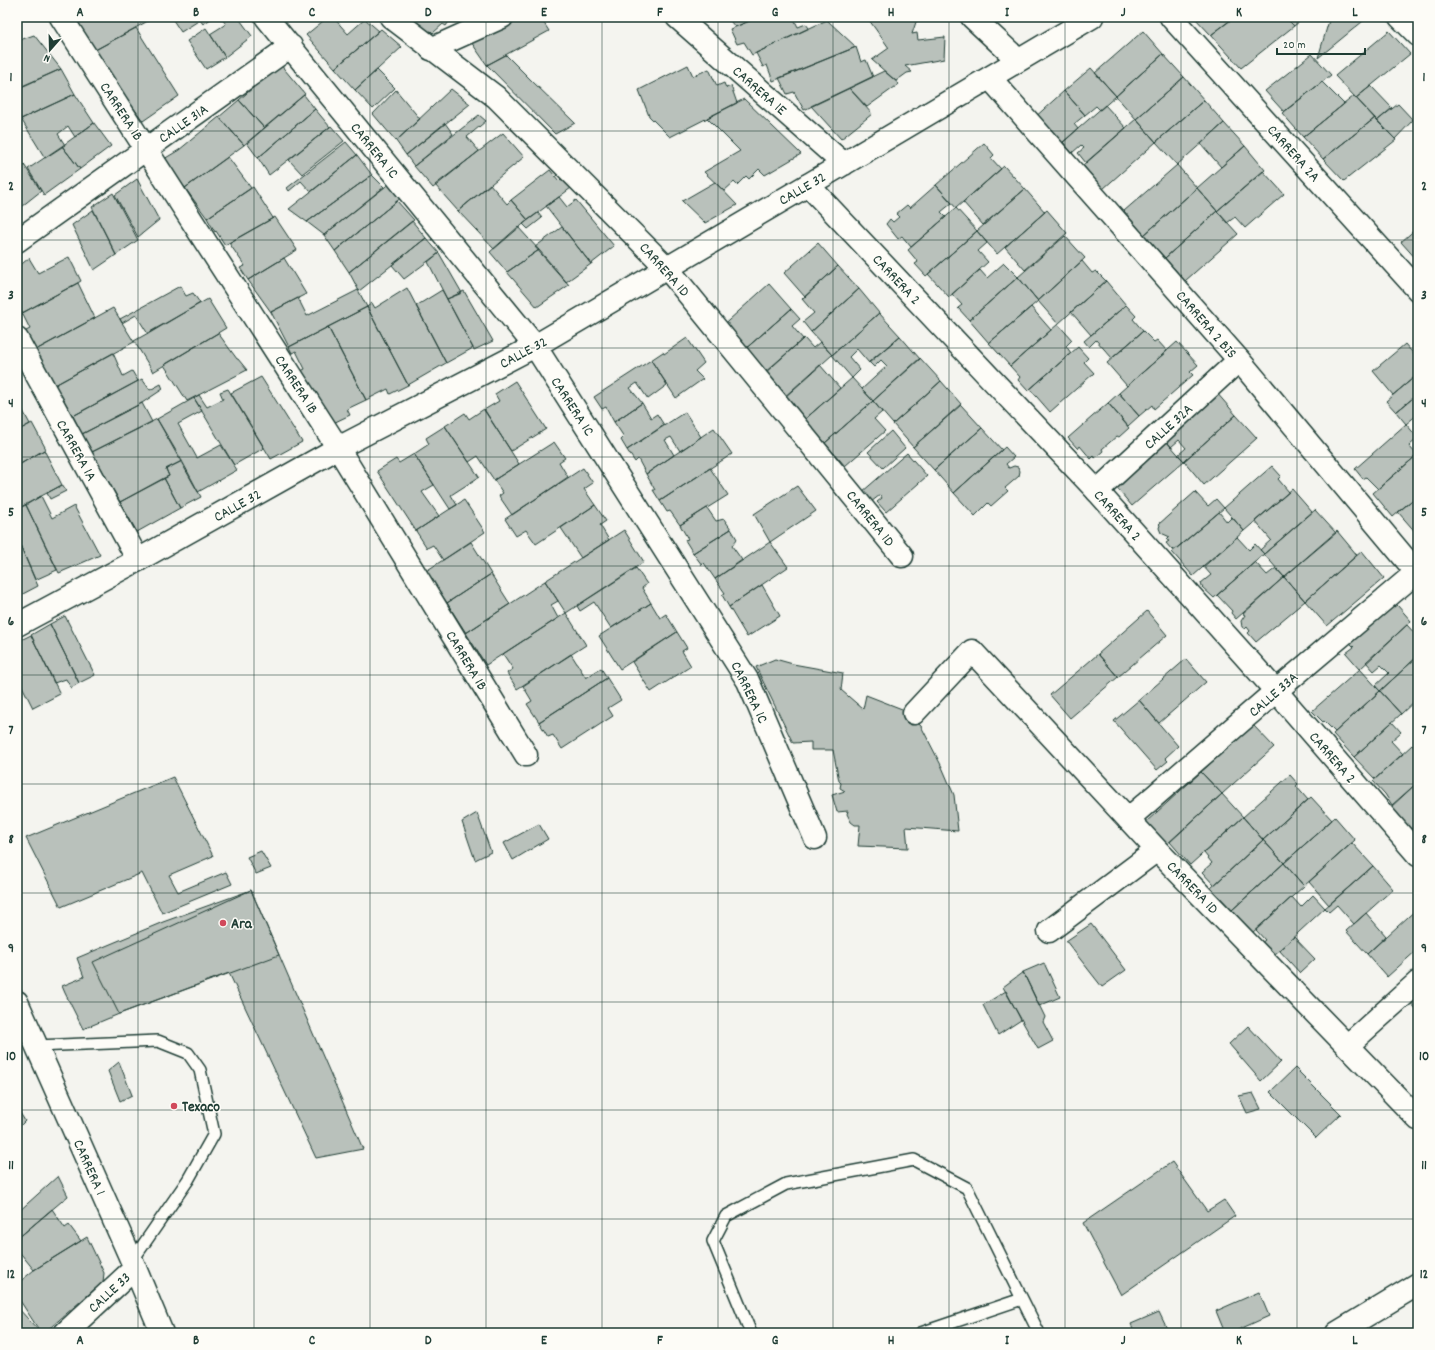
<svg xmlns="http://www.w3.org/2000/svg" width="1435" height="1350" font-family="Dekko,sans-serif">
  <style>
    .building { fill: #b9c1bb; stroke: #1f3d34 }
    .lines { fill: none; stroke-linecap: round; stroke-linejoin: round }
    .lane-casing { stroke: #1f3d34; stroke-width: 14 }
    .street-casing { stroke: #1f3d34; stroke-width: 25 }
    .secondary-casing { stroke: #1f3d34; stroke-width: 25 }
    .primary-casing { stroke: #1f3d34; stroke-width: 25 }
    .lane { stroke: #fdfcf7; stroke-width: 11 }
    .street { stroke: #fdfcf7; stroke-width: 22 }
    .secondary { stroke: #fdfcf7; stroke-width: 22 }
    .primary { stroke: #fdfcf7; stroke-width: 22 }
    .grid { fill: none; stroke: #1f3d34; stroke-width: 1; stroke-opacity: 0.55 }
    .poi-dot { fill: #d1495b; stroke: #fdfcf7; stroke-width: 1.5 }
    .labels { text-anchor: middle; stroke-width: 3; stroke-linejoin: round; paint-order: stroke }
    .street-label { font-size: 15px; fill: #1f3d34; stroke: #fdfcf7 }
    .poi-label { font-size: 15px; font-weight: bold; fill: #1f3d34; stroke: #fdfcf7; text-anchor: start }
    .neatline { fill: none; stroke: #1f3d34; stroke-width: 1.5 }
    .grid-label { font-size: 13px; text-anchor: middle; font-weight: bold; fill: #1f3d34 }
  </style>
  <rect width="100%" height="100%" fill="#f4f4ef"/>
  <filter id="ink" filterUnits="userSpaceOnUse"><feTurbulence type="fractalNoise" baseFrequency=".025" numOctaves="2"/><feDisplacementMap in="SourceGraphic" scale="8" xChannelSelector="R" yChannelSelector="G"/><feConvolveMatrix kernelMatrix="1 2 1 2 8 2 1 2 1" color-interpolation-filters="sRGB"/></filter>
  <g filter="url(#ink)">
    <path class="building" d="M72,17H155L90,53Z
      M171,17H203V18L181,32Z
      M204,17H214L203,24L200,20Z
      M220,17H238L252,36L225,57L210,34L226,24Z
      M328,17H333L348,34L365,19L379,31L335,68L306,35Z
      M418,17H452L446,26L443,24L433,33L431,31L428,37L412,24Z
      M510,17H540L549,31L487,65L469,39Z
      M727,17H759L735,27Z
      M759,17H793L798,27L806,24L809,28L752,55L744,42L737,44L730,29Z
      M863,17H920L917,19L912,34L917,33L918,40L945,37L944,59L905,66L912,72L907,73L896,81L872,60L889,48L869,20Z
      M997,17H1011L1004,24Z
      M1194,17H1225L1229,21L1211,35Z
      M1235,17H1285L1294,26L1241,68L1211,35Z
      M1285,17H1305L1294,26Z
      M1330,17H1368L1318,58Z
      M827,20L856,47L773,81L767,65L763,67L756,53Z
      M136,28L179,96L143,121L93,51Z
      M206,28L225,57L206,69L187,41Z
      M381,29L402,47L355,90L335,68Z
      M1143,31L1163,54L1116,96L1095,73Z
      M1389,31L1410,54L1356,98L1335,76Z
      M34,35L61,69L20,87L17,84V41Z
      M856,47L861,62L866,60L873,77L804,110L794,92L787,94L779,78Z
      M1163,54L1184,77L1136,119L1116,96Z
      M1312,54L1331,75L1284,112L1265,91Z
      M506,55L531,80L575,123L555,134L487,65Z
      M280,64L305,94L264,128L239,100Z
      M688,65L693,76L709,69L717,86L724,83L726,88L731,86L737,103L670,137L649,116L639,90Z
      M1091,68L1116,96L1100,110L1096,106L1085,115L1064,91Z
      M61,69L75,94L21,119L17,111V89Z
      M377,70L395,88L373,109L355,90Z
      M884,71L899,84L867,107L849,88Z
      M1184,77L1204,100L1156,142L1136,119Z
      M1322,82L1344,104L1303,137L1282,113Z
      M1371,86L1392,108L1377,121L1356,98Z
      M849,88L872,114L841,139L811,106Z
      M451,89L470,104L406,155L396,141Z
      M396,90L420,119L396,141L373,114Z
      M1064,91L1085,115L1074,124L1078,129L1058,147L1033,119Z
      M75,94L94,123L75,137L68,126L58,134L65,145L45,158L21,119Z
      M304,95L315,109L258,158L247,143Z
      M1354,96L1375,118L1323,159L1303,137Z
      M744,99L801,154L765,175L759,169L749,179L746,176L737,185L734,182L724,191L704,172L740,151L707,118Z
      M239,100L264,128L244,145L219,117Z
      M1204,100L1224,123L1177,165L1156,142Z
      M1398,104L1413,120L1395,139L1377,121Z
      M1105,105L1126,128L1086,163L1078,153L1084,148L1081,145L1072,153L1063,142Z
      M315,109L330,127L269,175L258,158Z
      M479,115L486,121L467,137L479,151L433,188L414,166Z
      M219,117L244,145L185,188L164,159L179,150Z
      M1375,118L1396,140L1344,181L1323,159Z
      M1136,119L1156,142L1103,189L1083,165Z
      M94,123L111,146L80,169L62,146Z
      M445,123L453,134L414,166L406,155Z
      M1224,123L1245,146L1221,167L1201,144Z
      M331,126L344,141L302,174L289,160Z
      M503,133L524,157L458,211L435,185Z
      M346,142L357,155L311,192L301,181L289,191L287,188Z
      M984,143L994,155L991,158L1001,169L956,208L936,185Z
      M62,146L80,169L44,195L28,169Z
      M1245,146L1265,170L1217,211L1197,188Z
      M357,155L372,175L307,222L289,209Z
      M19,157L41,191L17,210V159Z
      M228,157L251,188L207,218L185,188Z
      M1177,165L1197,188L1144,235L1124,211Z
      M1004,166L1025,189L983,225L963,202Z
      M550,170L559,181L561,179L571,188L528,220L511,200Z
      M1263,171L1284,194L1245,228L1235,217L1227,223L1217,211Z
      M372,175L384,187L324,235L307,222Z
      M137,179L159,220L138,237L115,195Z
      M715,182L737,205L705,223L682,201Z
      M390,183L402,197L335,251L324,235Z
      M490,184L507,204L511,200L528,220L494,249L458,211Z
      M936,185L952,203L941,212L946,217L911,247L902,236L898,239L886,224L890,219L893,222L899,217L896,214L907,205L910,208Z
      M253,187L273,218L225,245L216,231L215,232L207,218Z
      M1197,188L1217,211L1165,258L1144,235Z
      M1025,189L1045,212L997,254L977,231Z
      M113,193L138,240L116,255L92,207Z
      M559,197L567,207L576,200L614,246L591,264L546,206Z
      M397,201L414,220L349,272L335,251Z
      M956,208L977,231L926,276L915,264L918,262L908,250Z
      M93,210L116,255L94,270L72,225Z
      M1047,210L1067,233L1025,270L1005,247Z
      M1217,211L1238,234L1185,281L1165,258Z
      M538,213L542,218L528,229L523,224Z
      M275,217L297,250L248,280L240,268L245,266L229,243Z
      M412,221L426,238L359,291L349,272Z
      M518,227L539,250L507,272L490,252Z
      M562,227L591,264L566,282L535,247Z
      M1418,227V261L1401,242Z
      M977,231L987,243L978,251L988,262L949,297L928,274Z
      M1065,236L1085,258L1038,301L1018,277Z
      M426,238L439,253L404,279L392,265Z
      M818,243L838,266L805,297L784,273Z
      M539,250L569,285L537,307L507,272Z
      M439,253L462,293L447,299L428,262Z
      M69,257L81,281L17,316V268L29,258L38,273Z
      M284,258L306,294L271,312L248,280Z
      M1082,261L1092,273L1096,271L1106,281L1058,324L1038,301Z
      M1004,263L1018,277L969,320L958,308L962,305L952,294L980,270L987,278Z
      M838,266L859,289L811,332L803,322L814,313L802,299Z
      M1018,277L1038,301L989,343L969,320Z
      M1106,281L1126,305L1091,335L1071,312Z
      M78,283L95,318L34,351L24,332L30,329L22,313Z
      M769,284L791,309L743,351L719,329Z
      M180,286L186,296L193,293L200,303L148,334L136,315L122,323L120,319Z
      M407,288L446,363L408,385L367,307L372,303L375,308Z
      M859,289L879,313L832,355L811,332Z
      M358,290L367,307L289,347L271,312L298,298L307,316Z
      M442,290L473,348L446,363L416,306Z
      M464,291L493,341L474,350L447,299Z
      M208,299L226,328L153,372L134,341Z
      M1126,305L1136,316L1133,319L1143,331L1112,358L1096,340L1089,347L1084,341Z
      M367,307L408,385L390,394L388,389L366,400L328,327Z
      M1031,307L1051,330L1010,366L989,343Z
      M113,308L134,342L53,386L32,352Z
      M791,309L800,319L792,326L803,339L764,374L756,365L758,362L755,359L743,351Z
      M879,313L900,336L869,363L857,349L849,357L860,370L852,378L832,355Z
      M1058,324L1072,340L1066,346L1071,353L1028,391L1018,380L1020,377L1010,366Z
      M328,327L366,400L347,409L350,415L329,425L301,371L305,369L296,351L292,353L289,347Z
      M1143,331L1154,342L1157,340L1167,351L1127,386L1107,363Z
      M218,333L237,359H238L247,370L187,401L164,365Z
      M900,336L920,359L873,401L862,389L887,366L881,360L874,367L869,362Z
      M687,338L704,363L695,371L703,379L676,398L651,360L663,352L664,354Z
      M804,338L813,348L820,342L832,355L784,398L763,374Z
      M1177,342L1198,365L1190,372L1193,375L1154,409L1152,405L1139,416L1119,393Z
      M1405,344L1418,359V374L1393,395L1373,371Z
      M1078,347L1088,358L1084,362L1094,373L1050,412L1030,389Z
      M113,353L123,376L132,371L138,381L73,416L55,385Z
      M920,358L941,381L893,424L873,401Z
      M651,360L667,385L648,399L637,383L630,388L642,403L614,422L606,407L602,409L594,397Z
      M820,365L840,388L803,421L782,399Z
      M1418,374V394L1396,412L1386,401Z
      M261,377L302,442L271,459L231,393Z
      M852,378L873,401L825,443L804,420Z
      M142,379L150,390L161,384L163,389L142,403L82,434L73,416Z
      M515,381L546,429L511,451L484,410L499,401L495,394Z
      M941,381L961,404L913,447L893,424Z
      M228,389L264,448L234,465L194,398L199,395L207,407L223,399L220,392Z
      M1216,392L1236,415L1184,461L1178,455L1186,448L1179,440L1171,447L1161,435Z
      M1119,393L1139,416L1128,426L1108,403Z
      M1418,394V414L1406,424L1396,412Z
      M194,398L202,411L178,424L197,458L221,445L237,470L198,492L157,419Z
      M17,400L30,424L17,431Z
      M873,401L882,412L874,419L885,431L845,466L825,443Z
      M142,403L152,422L92,452L82,434Z
      M642,403L651,418L657,414L664,425L627,450L621,440L624,437L614,422Z
      M1108,403L1129,428L1119,437L1117,436L1102,449L1103,451L1095,458L1094,456L1091,459L1080,446L1078,449L1068,438Z
      M961,405L982,428L934,470L913,447Z
      M484,409L519,464L494,480L478,456L469,462L445,426L465,413L469,419Z
      M685,412L701,437L680,451L671,437L665,440L674,455L646,474L638,459L635,462L627,450Z
      M1236,415L1257,438L1204,485L1184,461Z
      M157,419L182,461L166,469L169,476L120,502L92,452Z
      M32,423L46,449L17,466V431Z
      M1406,424L1418,438L1409,446L1417,455L1378,489L1366,477L1363,479L1355,469Z
      M445,426L479,477L451,495L457,505L450,509L414,454L429,444L426,438Z
      M714,428L732,454L660,501L653,490H655L646,474Z
      M982,428L1002,450L954,493L934,470Z
      M891,431L905,448L883,468L868,452Z
      M1161,435L1184,461L1132,506L1109,479Z
      M554,442L565,458L559,462L568,477L512,515L499,496L503,493L494,480Z
      M1005,447L1014,457L1006,464L1009,468L1014,466L1018,467L1020,471L1019,476L1005,488L1008,491L991,506L988,503L975,516L954,493Z
      M44,450L62,485L17,509V466Z
      M907,453L927,476L886,512L877,502L882,498L880,495L871,502L862,492Z
      M414,454L434,485L422,492L439,516L416,531L377,471L396,459L399,463Z
      M1417,455L1418,495L1393,517L1373,493Z
      M182,461L201,497L180,508L164,478L169,476L166,469Z
      M1272,466L1281,476L1278,479L1289,492L1244,531L1224,508Z
      M583,468L593,483L584,489L595,505L536,544L526,530L516,536L505,519Z
      M710,468L728,495L680,525L670,511L667,512L660,501Z
      M164,478L180,508L137,532L120,502Z
      M62,485L66,491L50,499L47,493Z
      M797,486L816,511L770,542L754,514Z
      M1292,489L1312,512L1264,554L1260,550L1271,540L1255,521Z
      M1195,492L1208,506L1216,499L1224,508L1176,549L1174,548L1172,550L1166,543L1169,541L1167,540L1170,537L1161,533L1159,528L1160,525L1159,524Z
      M1418,495V535L1398,512Z
      M41,496L52,518L74,506L100,555L59,573L26,505Z
      M464,500L485,532L443,560L433,545L427,548L416,531Z
      M26,505L57,570L35,580L17,538V509Z
      M595,505L606,521L600,525L609,540L581,558L561,528Z
      M707,508L716,521L724,519L731,529L693,553L685,540L688,539L680,525Z
      M1315,510L1336,533L1284,577L1264,554Z
      M1219,512L1227,522L1232,517L1244,531L1193,576L1172,552Z
      M731,529L737,539L732,546L742,560L715,579L704,563L702,565L693,553Z
      M624,530L644,562L566,613L545,581Z
      M1337,531L1357,555L1305,601L1284,577Z
      M1237,537L1249,550L1255,544L1264,554L1214,598L1202,587L1201,583L1211,575L1203,566Z
      M17,538L38,586L19,596L17,592Z
      M471,542L491,574L447,603L426,571Z
      M770,542L788,567L729,607L722,595L725,593L715,579Z
      M1362,551L1384,578L1327,626L1305,601Z
      M1255,562L1267,575L1276,568L1284,577L1236,619L1231,613L1232,611L1217,595Z
      M636,568L647,584L642,588L651,603L611,628L594,602L580,611L577,606Z
      M491,574L510,604L466,633L447,603Z
      M1284,577L1305,601L1256,642L1248,633L1250,631L1247,627L1245,629L1242,627L1241,621L1245,615L1243,614Z
      M545,581L558,601L551,605L558,618L486,665L466,633Z
      M762,585L780,616L747,637L729,607Z
      M1391,598L1411,621L1360,669L1346,653L1354,647L1346,639Z
      M651,603L660,618L666,614L677,632L620,669L599,636Z
      M1147,611L1167,635L1118,677L1098,654Z
      M566,613L586,645L517,689L507,673L513,669L503,654Z
      M65,616L95,675L79,683L50,624Z
      M50,624L79,683L71,688L66,679L54,683L31,635Z
      M1407,625L1418,637V656L1380,691L1375,686L1389,673L1381,665L1374,671L1366,662Z
      M677,632L687,648L682,651L691,666L651,692L632,662Z
      M31,635L60,694L33,708L17,676V642Z
      M571,654L586,678L601,668L607,678L539,722L527,704L532,701L523,686Z
      M1098,654L1118,677L1070,718L1050,695Z
      M1418,656V698L1401,714L1380,691Z
      M775,659L793,664L843,673L841,690L863,709L866,695L902,709L921,726L942,767L954,795L958,831L906,827L908,848L858,846L860,825H855L851,822L847,814L848,811L837,812L832,795L845,791L840,788L841,783L839,781L833,750H811V742L793,743L756,667Z
      M1186,659L1206,682L1159,723L1139,700Z
      M1360,669L1380,691L1335,732L1324,721L1323,722L1312,711Z
      M607,678L621,700L608,708L613,716L562,749L553,735L548,737L539,722Z
      M1380,691L1401,714L1354,757L1333,734Z
      M1139,700L1178,746L1165,758L1168,761L1157,770L1114,721Z
      M1392,722L1401,732L1391,741L1403,754L1375,779L1354,757Z
      M1253,725L1274,747L1222,794L1201,772Z
      M1412,745L1418,751V782L1392,805L1385,794L1373,781Z
      M1201,772L1222,794L1167,844L1146,822Z
      M1290,775L1298,784L1296,786L1308,800L1263,840L1243,817Z
      M173,777L213,856L169,875L178,892L226,872L232,884L162,913L142,873L61,907L26,838Z
      M1418,782V823L1411,829L1391,807Z
      M1222,794L1243,817L1190,865L1170,842Z
      M1311,797L1332,820L1284,863L1263,840Z
      M477,813L491,852L475,860L462,822Z
      M1243,817L1263,840L1214,885L1202,872L1212,863L1204,853Z
      M1335,817L1355,840L1304,886L1284,863Z
      M1418,823V837L1411,829Z
      M539,824L548,839L513,860L504,843Z
      M1263,840L1284,863L1232,910L1211,888Z
      M1352,843L1373,866L1329,905L1309,882Z
      M261,851L271,868L256,874L247,857Z
      M1284,863L1304,886L1252,933L1232,910Z
      M1373,866L1393,889L1354,924L1337,905L1329,912L1325,908Z
      M251,890L363,1149L316,1158L229,973L119,1014L83,1029L65,993L62,986L84,977L77,958L163,922Z
      M251,890L279,955L119,1014L93,962Z
      M1313,895L1325,908L1273,956L1261,943L1265,940L1256,930L1292,897L1301,907Z
      M1418,908V949L1387,977L1367,954Z
      M1366,913L1386,936L1367,954L1346,931Z
      M1091,924L1126,970L1102,987L1066,941Z
      M1294,937L1315,959L1300,973L1279,950Z
      M1044,963L1060,997L1039,1006L1023,972Z
      M1023,972L1045,1017L1043,1022L1053,1041L1038,1049L1003,987Z
      M1418,990V1011L1408,1000Z
      M1006,991L1021,1020L998,1035L983,1005Z
      M1248,1026L1281,1062L1261,1081L1229,1044Z
      M119,1062L132,1095L120,1101L108,1071Z
      M1295,1068L1341,1114L1316,1138L1270,1092Z
      M1253,1093L1261,1109L1247,1113L1239,1096Z
      M17,1108L25,1121L17,1129Z
      M1172,1162L1207,1211L1224,1200L1235,1216L1121,1295L1083,1223Z
      M58,1176L68,1196L17,1239V1213Z
      M52,1209L65,1228L69,1225L81,1241L34,1270L17,1249V1239Z
      M87,1237L104,1273L103,1282L44,1333H41L17,1296V1284L34,1270Z
      M1259,1292L1269,1316L1231,1333H1225L1216,1311Z
      M17,1307L41,1333H17Z
      M1159,1312L1169,1333H1135L1131,1324Z"/>
    <g class="lines">
      <g class="lane-casing">
        <path id="lane" d="M36,1046L158,1041L188,1053L200,1070L214,1134L188,1180L132,1261
          M751,1333L713,1241L726,1216L786,1184L914,1160L967,1188L1039,1333
          M921,1333L1022,1299"/>
      </g>
      <g class="street-casing">
        <path id="street" d="M61,17L338,448L526,755
          M266,17L535,346L748,681L815,838
          M391,17L496,97L667,268L902,556
          M677,17L844,164
          M972,17L1018,60
          M1171,17L1418,290
          M1400,17L1418,35
          M431,49L502,17
          M990,78L1239,360L1418,574
          M808,185L1092,17
          M17,241L291,46
          M17,339L138,560
          M1097,491L1239,360
          M914,713L972,651L1157,850L1418,1119
          M1128,819L1276,691L1418,571
          M1049,931L1157,850
          M1347,1046L1418,982
          M65,1333L135,1268
          M1337,1333L1418,1284"/>
      </g>
      <g class="secondary-casing">
        <path id="secondary" d="M17,625L138,560L338,448L535,346L808,185L1097,491L1276,691L1418,855"/>
      </g>
      <g class="primary-casing">
        <path id="primary" d="M17,1002L132,1261L162,1333"/>
      </g>
      <use href="#lane" class="lane"/>
      <use href="#street" class="street"/>
      <use href="#secondary" class="secondary"/>
      <use href="#primary" class="primary"/>
    </g>
  </g>
  <path class="grid" d="M138,17V1333M254,17V1333M370,17V1333M486,17V1333M602,17V1333M718,17V1333M833,17V1333M949,17V1333M1065,17V1333M1181,17V1333M1297,17V1333M17,131H1418M17,240H1418M17,348H1418M17,457H1418M17,566H1418M17,675H1418M17,784H1418M17,893H1418M17,1002H1418M17,1110H1418M17,1219H1418"/>
  <g class="poi-dot">
    <circle cx="223" cy="923" r="4"/>
    <circle cx="174" cy="1106" r="4"/>
  </g>
  <g class="labels">
    <g class="street-label">
      <text transform="translate(760 90) rotate(41)" y="5">CARRERA 1E</text>
      <text transform="translate(122 111) rotate(57)" y="5">CARRERA 1B</text>
      <text transform="translate(183 123) rotate(-35)" y="5">CALLE 31A</text>
      <text transform="translate(375 150) rotate(51)" y="5">CARRERA 1C</text>
      <text transform="translate(1294 153) rotate(48)" y="5">CARRERA 2A</text>
      <text transform="translate(802 188) rotate(-30)" y="5">CALLE 32</text>
      <text transform="translate(665 269) rotate(48)" y="5">CARRERA 1D</text>
      <text transform="translate(897 279) rotate(47)" y="5">CARRERA 2</text>
      <text transform="translate(1207 324) rotate(49)" y="5">CARRERA 2 BIS</text>
      <text transform="translate(523 352) rotate(-28)" y="5">CALLE 32</text>
      <text transform="translate(297 384) rotate(57)" y="5">CARRERA 1B</text>
      <text transform="translate(573 406) rotate(57)" y="5">CARRERA 1C</text>
      <text transform="translate(1168 426) rotate(-42)" y="5">CALLE 32A</text>
      <text transform="translate(77 450) rotate(61)" y="5">CARRERA 1A</text>
      <text transform="translate(237 505) rotate(-29)" y="5">CALLE 32</text>
      <text transform="translate(1118 515) rotate(48)" y="5">CARRERA 2</text>
      <text transform="translate(871 518) rotate(51)" y="5">CARRERA 1D</text>
      <text transform="translate(467 660) rotate(59)" y="5">CARRERA 1B</text>
      <text transform="translate(750 692) rotate(64)" y="5">CARRERA 1C</text>
      <text transform="translate(1273 694) rotate(-41)" y="5">CALLE 33A</text>
      <text transform="translate(1333 757) rotate(49)" y="5">CARRERA 2</text>
      <text transform="translate(1193 887) rotate(46)" y="5">CARRERA 1D</text>
      <text transform="translate(90 1167) rotate(66)" y="5">CARRERA 1</text>
      <text transform="translate(109 1292) rotate(-43)" y="5">CALLE 33</text>
    </g>
    <g class="poi-label">
      <text x="231" y="928">Ara</text>
      <text x="182" y="1111">Texaco</text>
    </g>
  </g>
  <rect width="1435" height="1350" fill="none" stroke="#fdfcf7" stroke-width="44"/>
  <g transform="translate(50 50) rotate(200)" stroke="#fdfcf7" stroke-width="3" paint-order="stroke">
  <path d="M0-3L7 15L0 10L-7 15Z" fill="#1f3d34"/>
  <text y="-6" font-size="11" font-weight="bold" text-anchor="middle" fill="#1f3d34">N</text>
  </g>
  <path d="M1277 48v6h88v-6" fill="none" stroke="#1f3d34" stroke-width="2"/>
  <text x="1283" y="48" font-size="12" fill="#1f3d34" stroke="#fdfcf7" stroke-width="3" paint-order="stroke">20 m</text>
  <rect x="22" y="22" width="1391" height="1306" class="neatline"/>
  <g class="grid-label">
    <text x="80" y="16">A</text>
    <text x="196" y="16">B</text>
    <text x="312" y="16">C</text>
    <text x="428" y="16">D</text>
    <text x="544" y="16">E</text>
    <text x="660" y="16">F</text>
    <text x="775" y="16">G</text>
    <text x="891" y="16">H</text>
    <text x="1007" y="16">I</text>
    <text x="1123" y="16">J</text>
    <text x="1239" y="16">K</text>
    <text x="1355" y="16">L</text>
    <text x="11" y="81">1</text>
    <text x="1424" y="81">1</text>
    <text x="11" y="190">2</text>
    <text x="1424" y="190">2</text>
    <text x="11" y="299">3</text>
    <text x="1424" y="299">3</text>
    <text x="11" y="407">4</text>
    <text x="1424" y="407">4</text>
    <text x="11" y="516">5</text>
    <text x="1424" y="516">5</text>
    <text x="11" y="625">6</text>
    <text x="1424" y="625">6</text>
    <text x="11" y="734">7</text>
    <text x="1424" y="734">7</text>
    <text x="11" y="843">8</text>
    <text x="1424" y="843">8</text>
    <text x="11" y="952">9</text>
    <text x="1424" y="952">9</text>
    <text x="11" y="1060">10</text>
    <text x="1424" y="1060">10</text>
    <text x="11" y="1169">11</text>
    <text x="1424" y="1169">11</text>
    <text x="11" y="1278">12</text>
    <text x="1424" y="1278">12</text>
    <text x="80" y="1344">A</text>
    <text x="196" y="1344">B</text>
    <text x="312" y="1344">C</text>
    <text x="428" y="1344">D</text>
    <text x="544" y="1344">E</text>
    <text x="660" y="1344">F</text>
    <text x="775" y="1344">G</text>
    <text x="891" y="1344">H</text>
    <text x="1007" y="1344">I</text>
    <text x="1123" y="1344">J</text>
    <text x="1239" y="1344">K</text>
    <text x="1355" y="1344">L</text>
  </g>
</svg>
